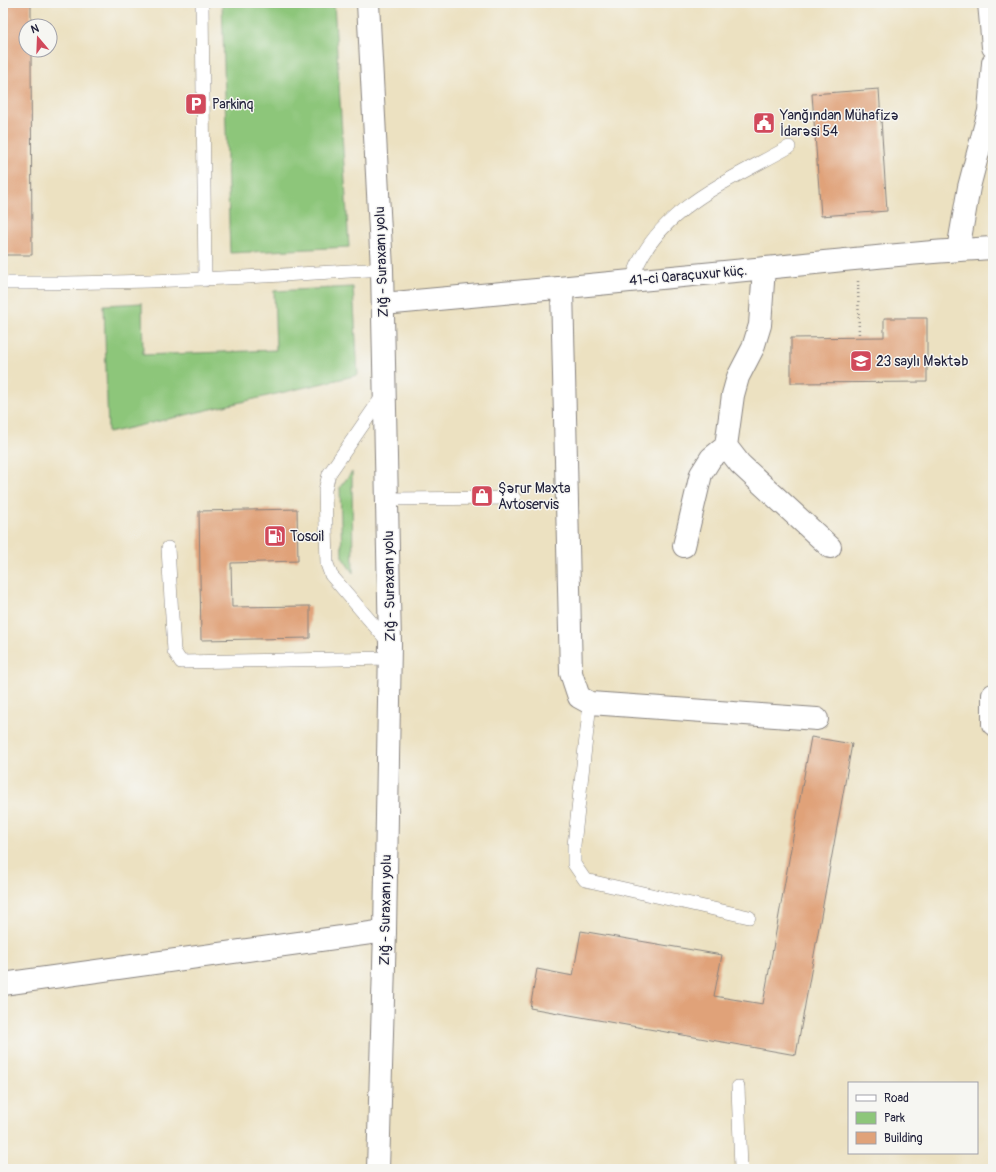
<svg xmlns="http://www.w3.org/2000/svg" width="996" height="1172" font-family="Pangolin,sans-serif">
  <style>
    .green { fill: #8dc67a; stroke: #58745a }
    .building { fill: #e0a279 }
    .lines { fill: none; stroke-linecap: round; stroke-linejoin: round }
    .service-casing { stroke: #87827e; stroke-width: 14 }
    .minor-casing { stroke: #87827e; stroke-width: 24 }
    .secondary-casing { stroke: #87827e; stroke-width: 24 }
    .path { stroke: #87827e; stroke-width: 2.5; stroke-dasharray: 1 3; stroke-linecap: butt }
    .service { stroke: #fff; stroke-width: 13 }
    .minor { stroke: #fff; stroke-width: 22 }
    .secondary { stroke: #fff; stroke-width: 22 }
    .labels { text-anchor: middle; stroke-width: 3; stroke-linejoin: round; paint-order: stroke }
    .poi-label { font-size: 14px; fill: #22223b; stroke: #f6f6f2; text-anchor: start }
    .street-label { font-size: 14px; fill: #22223b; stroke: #f6f6f2 }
  </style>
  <rect width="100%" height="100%" fill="#f6f6f2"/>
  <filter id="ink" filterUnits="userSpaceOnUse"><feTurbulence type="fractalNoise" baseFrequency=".025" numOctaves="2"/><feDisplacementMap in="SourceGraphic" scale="8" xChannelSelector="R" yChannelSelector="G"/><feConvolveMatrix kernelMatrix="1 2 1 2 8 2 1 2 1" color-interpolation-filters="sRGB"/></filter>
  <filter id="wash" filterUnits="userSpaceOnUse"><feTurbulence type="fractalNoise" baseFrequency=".012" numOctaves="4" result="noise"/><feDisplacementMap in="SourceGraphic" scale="16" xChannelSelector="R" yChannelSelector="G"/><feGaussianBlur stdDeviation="0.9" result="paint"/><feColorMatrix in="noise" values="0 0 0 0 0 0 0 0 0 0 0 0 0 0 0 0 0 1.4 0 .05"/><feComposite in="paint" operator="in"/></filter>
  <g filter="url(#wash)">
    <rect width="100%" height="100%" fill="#ece1c1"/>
    <path class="green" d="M222,3H334L349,247L230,253Z
      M353,287L358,375L108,433L104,305L142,303L143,355L276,350L274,291Z
      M352,472L353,573L342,557L340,487Z"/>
    <g id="blocks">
      <path class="building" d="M3,3H31V26H26V50H31L32,255H3Z
        M879,89L887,211L821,216L812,94Z
        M884,318H927V382L791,383V338L884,337Z
        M297,509L298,561L231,563L232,607L310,606V638L201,640L199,511Z
        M811,737L852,744L796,1055L530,1008L537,969L573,976L581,931L722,955L714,996L763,1004Z"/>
    </g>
  </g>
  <g filter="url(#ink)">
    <use href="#blocks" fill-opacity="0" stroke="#87827e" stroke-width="1"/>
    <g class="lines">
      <g class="service-casing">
        <path id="service" d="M202,3L205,280
          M632,280C653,210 731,180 789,147
          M3,283C130,284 256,277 382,269
          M384,394L329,474L325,490L327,564L331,575L390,644
          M388,499L514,498
          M168,548L174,651L181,662L390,658
          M590,703L574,845V864L585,880L749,917
          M738,1087L741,1169"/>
      </g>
      <g class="minor-casing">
        <path id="minor" d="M989,3L993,47
          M958,250L969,187L989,111L993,63
          M764,268L760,325L753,348L738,377L733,395L726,446L740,464L830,547
          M562,289L571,673L579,697L590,703L817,719
          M383,304C511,293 638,280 766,268C842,260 917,252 993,248
          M684,546L701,474L711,458L726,446
          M993,695V724
          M3,984L385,931"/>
      </g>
      <g class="secondary-casing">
        <path id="secondary" d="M368,3L382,269L390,644L385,931L378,1169"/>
      </g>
      <path class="path" d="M858,281L859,337"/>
      <use href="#service" class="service"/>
      <use href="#minor" class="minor"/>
      <use href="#secondary" class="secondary"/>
    </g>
  </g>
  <defs>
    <g id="parking-square" transform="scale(1.15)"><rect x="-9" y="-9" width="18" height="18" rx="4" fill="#d1495b" stroke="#f6f6f2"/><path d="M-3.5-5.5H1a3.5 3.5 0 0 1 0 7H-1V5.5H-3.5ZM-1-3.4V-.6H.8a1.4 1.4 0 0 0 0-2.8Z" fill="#fff"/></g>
    <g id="civic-square" transform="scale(1.15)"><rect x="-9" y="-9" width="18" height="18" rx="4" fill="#d1495b" stroke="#f6f6f2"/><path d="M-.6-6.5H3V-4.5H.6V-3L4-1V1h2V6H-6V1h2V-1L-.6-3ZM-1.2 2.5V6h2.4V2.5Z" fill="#fff"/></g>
    <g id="school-square" transform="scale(1.15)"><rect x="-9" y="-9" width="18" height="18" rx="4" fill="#d1495b" stroke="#f6f6f2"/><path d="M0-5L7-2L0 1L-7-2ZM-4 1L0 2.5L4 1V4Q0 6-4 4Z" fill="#fff"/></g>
    <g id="shop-square" transform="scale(1.15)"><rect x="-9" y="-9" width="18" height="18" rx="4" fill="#d1495b" stroke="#f6f6f2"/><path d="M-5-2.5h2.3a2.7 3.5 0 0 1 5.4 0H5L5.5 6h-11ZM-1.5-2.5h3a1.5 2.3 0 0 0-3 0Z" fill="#fff"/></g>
    <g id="fuel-square" transform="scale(1.15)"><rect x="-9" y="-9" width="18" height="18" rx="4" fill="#d1495b" stroke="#f6f6f2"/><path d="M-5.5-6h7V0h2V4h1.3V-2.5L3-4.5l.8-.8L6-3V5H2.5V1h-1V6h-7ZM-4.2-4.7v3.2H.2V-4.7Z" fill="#fff"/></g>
  </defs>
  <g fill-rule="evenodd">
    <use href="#parking-square" x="196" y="104"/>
    <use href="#civic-square" x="764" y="123"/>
    <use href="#school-square" x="861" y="361"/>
    <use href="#shop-square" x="482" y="496"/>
    <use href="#fuel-square" x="275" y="536"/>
  </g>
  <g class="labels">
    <g class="poi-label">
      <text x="212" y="109">Parkinq</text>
      <text x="780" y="120">Yanğından Mühafizə<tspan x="780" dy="16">İdarəsi 54</tspan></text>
      <text x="876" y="366">23 saylı Məktəb</text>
      <text x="498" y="493">Şərur Maxta<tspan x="498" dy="16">Avtoservis</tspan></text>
      <text x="290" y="541">Tosoil</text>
    </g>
    <g class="street-label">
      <text transform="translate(381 262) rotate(-92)" y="5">Zığ - Suraxanı yolu</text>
      <text transform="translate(688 275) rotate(-5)" y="5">41-ci Qaraçuxur küç.</text>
      <text transform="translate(389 586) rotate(-91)" y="5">Zığ - Suraxanı yolu</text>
      <text transform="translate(385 910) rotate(-89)" y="5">Zığ - Suraxanı yolu</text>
    </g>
  </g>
  <rect width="996" height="1172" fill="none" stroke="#f6f6f2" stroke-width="16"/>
  <rect x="848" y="1082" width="130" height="72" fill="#f6f6f2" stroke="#a1a1a9"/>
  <rect x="856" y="1095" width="20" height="6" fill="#ffffff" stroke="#a1a1a9"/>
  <text x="884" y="1102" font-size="12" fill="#22223b">Road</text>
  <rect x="856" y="1112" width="20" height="12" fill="#8dc67a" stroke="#a1a1a9"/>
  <text x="884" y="1122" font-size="12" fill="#22223b">Park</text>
  <rect x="856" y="1132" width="20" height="12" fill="#e0a279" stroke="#a1a1a9"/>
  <text x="884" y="1142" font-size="12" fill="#22223b">Building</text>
  <g transform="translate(38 38) rotate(341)"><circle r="19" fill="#f6f6f2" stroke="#a1a1a9"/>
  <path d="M0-3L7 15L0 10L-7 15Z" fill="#d1495b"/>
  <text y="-6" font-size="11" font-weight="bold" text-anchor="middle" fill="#22223b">N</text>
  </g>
</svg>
